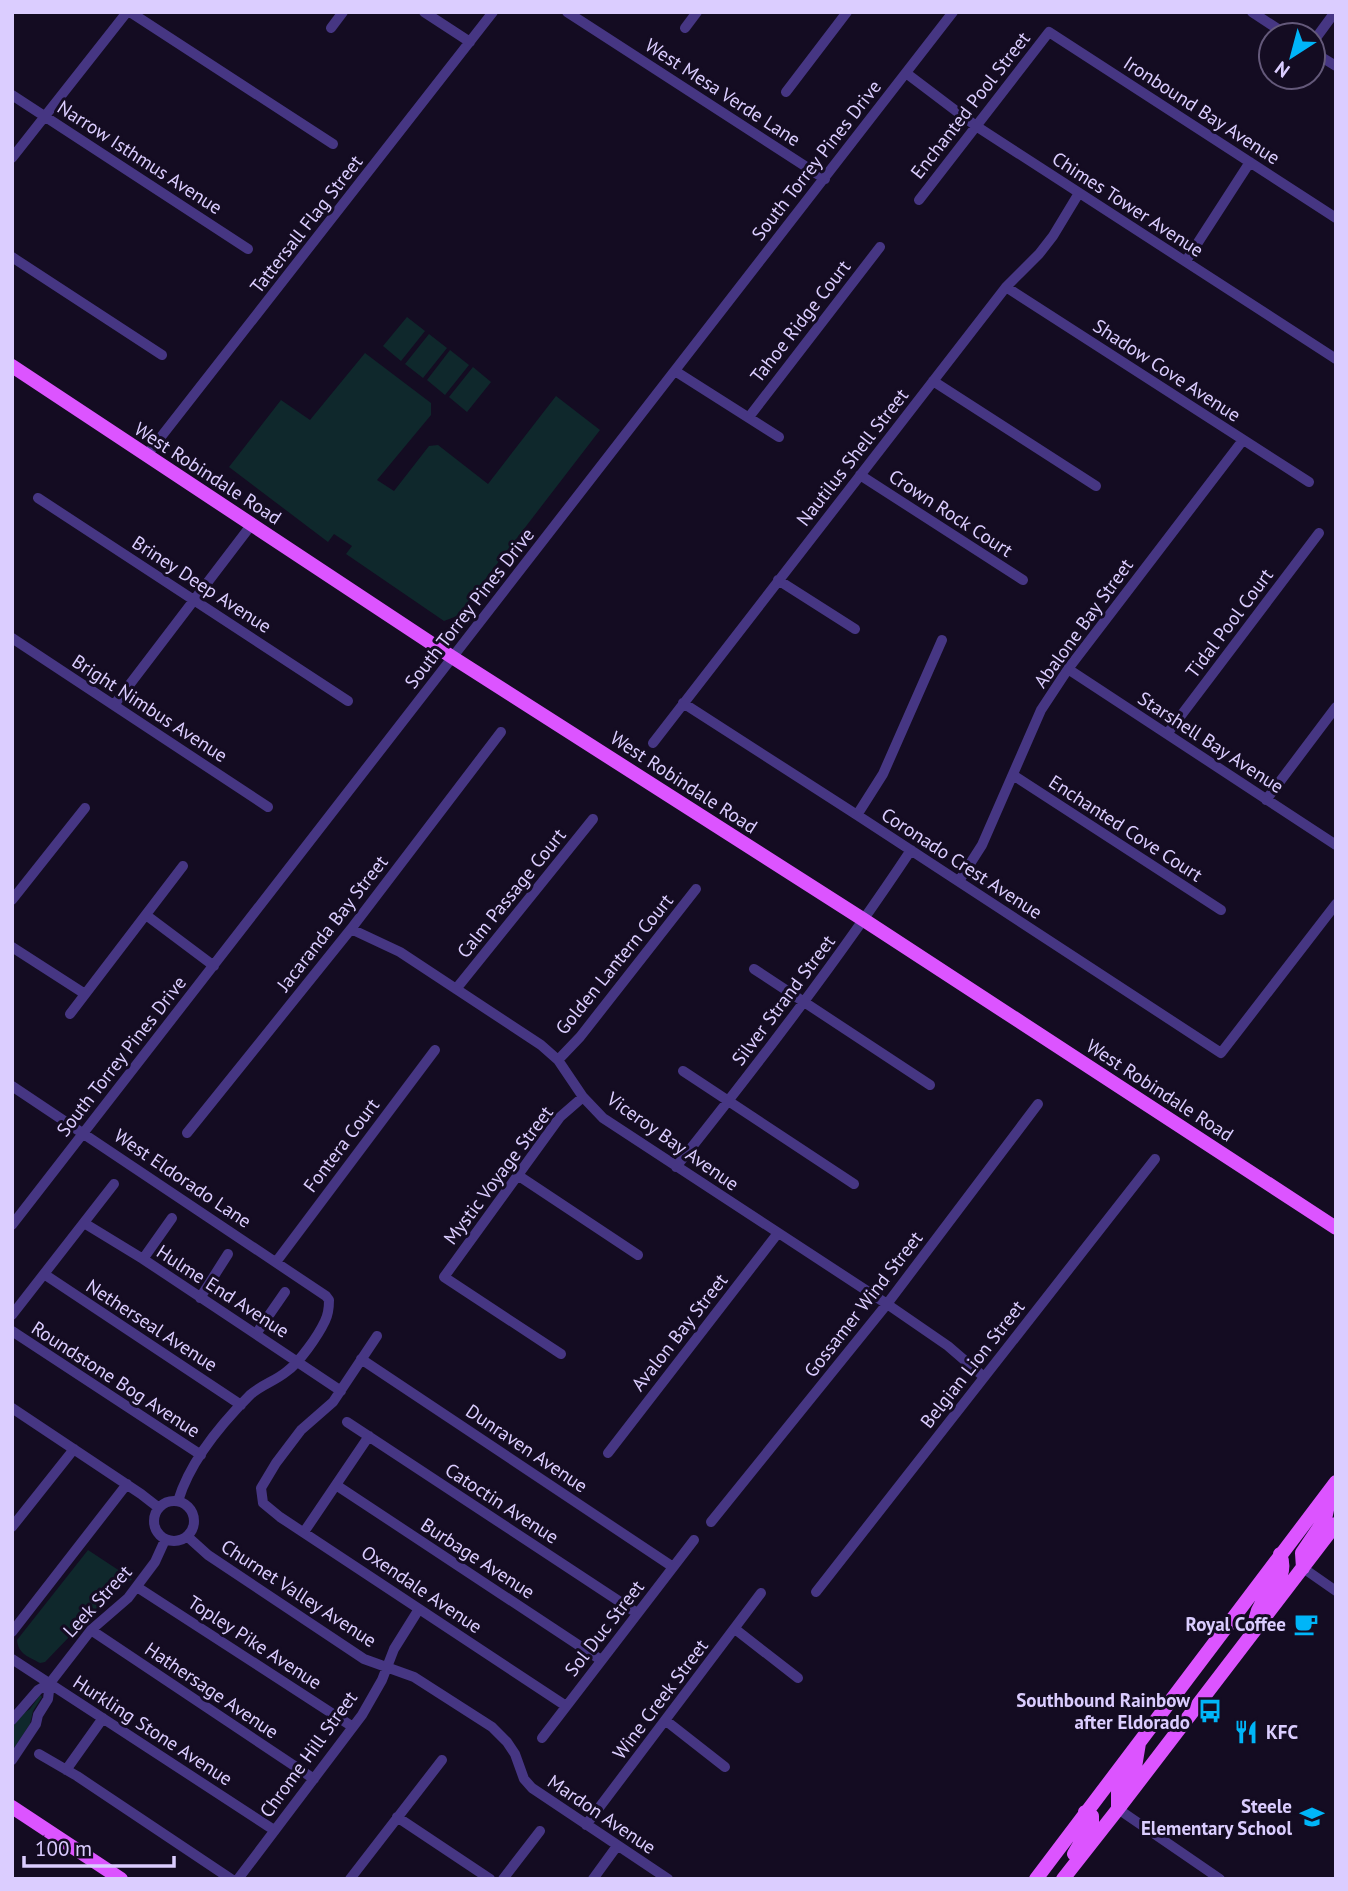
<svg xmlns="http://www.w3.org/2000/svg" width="1348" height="1891" font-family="'PT Sans',sans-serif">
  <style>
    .green { fill: #0f282c }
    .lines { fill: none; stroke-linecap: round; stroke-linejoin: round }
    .minor { stroke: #463683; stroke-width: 10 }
    .major { stroke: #dc54ff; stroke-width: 14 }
    .labels { text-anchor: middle; stroke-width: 6; stroke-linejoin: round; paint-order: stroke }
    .street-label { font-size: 19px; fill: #dbcdff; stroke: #140c22 }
    .poi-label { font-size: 19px; font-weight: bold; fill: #dbcdff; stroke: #140c22; text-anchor: end }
  </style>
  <rect width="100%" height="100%" fill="#140c22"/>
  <path class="green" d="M407,317L425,331L401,361L383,346Z
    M429,334L447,348L423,378L405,364Z
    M450,350L469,365L445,395L427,380Z
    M365,353L431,403V415L377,480L394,491L429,446L438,445L488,484L556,396L600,430L457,616L444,621L346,554L352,546L334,534L328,542L229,467L281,400L310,420Z
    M473,367L491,382L467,412L449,397Z
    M88,1550L132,1579L97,1608L45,1662L40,1663C29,1657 18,1654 17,1640Z
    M40,1695L42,1697L33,1711L30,1724L12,1751V1727L19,1716L30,1709Z"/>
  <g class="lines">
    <path class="minor" d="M130,12L333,144
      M424,12L470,42
      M567,12L825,179
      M1252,12L1287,35
      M331,28L343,12
      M685,28L697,12
      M1313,42L1335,12
      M1313,52L1336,66
      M906,73L976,126L1336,359
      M786,92L847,12
      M12,95L248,249
      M12,158L127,12
      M919,200L1049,32L1336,218
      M12,257L162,355
      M1186,261L1250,162
      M1006,287L1309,482
      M675,371L779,437
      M933,381L1096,486
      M749,417L880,247
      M146,456L493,12
      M860,475L1023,580
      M38,498L348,701
      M778,580L855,629
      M12,638L268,807
      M1068,669L1336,845
      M683,703L857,815L1221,1053L1336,904
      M114,705L252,524
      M1167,734L1319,533
      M653,743L1006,287L1039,254L1053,236L1079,193
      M1013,775L1221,910
      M1266,800L1336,707
      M857,815L883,774L942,640
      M959,881L982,845L1041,710L1068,669L1243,440
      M12,900L85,808
      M146,915L214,966
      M351,929L400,952L541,1045L558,1060L583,1097L603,1118L887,1304L948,1346L984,1377
      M12,947L85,994
      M754,969L930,1085
      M456,989L593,819
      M70,1014L183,866
      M558,1060L580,1037L696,889
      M683,1071L854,1184
      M12,1086L326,1296L329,1300C329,1307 328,1315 325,1321C318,1336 299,1363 286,1372C275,1381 261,1385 250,1395C221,1424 190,1461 178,1501
      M187,1133L351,929L501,732
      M676,1167C758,1064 838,960 911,850
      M519,1176L638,1255
      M84,1223L143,1259L341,1391
      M12,1225L953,12
      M143,1259L172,1218
      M276,1262L435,1050
      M44,1274L241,1405
      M200,1298L228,1254
      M12,1315L114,1184
      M12,1331L201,1455
      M256,1334L285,1292
      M377,1336L333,1402L301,1430L276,1463L261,1488L263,1503L280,1517L566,1706
      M561,1354L444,1277L560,1117L583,1097
      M361,1359L673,1567
      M12,1408L141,1494L159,1508
      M347,1422L637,1613
      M608,1453L778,1233
      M336,1485L601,1660
      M154 1521a20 20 0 1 1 40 0a20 20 0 1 1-40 0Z
      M711,1522L887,1304L1038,1104
      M12,1527L74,1449
      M304,1532L369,1436
      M188,1537L208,1555L364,1659L414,1677L492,1727L507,1742L515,1754L524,1779L532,1788L668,1879
      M1303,1568L1336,1591
      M137,1587L353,1727
      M816,1592L1155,1159
      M735,1629L798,1678
      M91,1630L314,1779
      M12,1632L127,1484
      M12,1659L274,1830
      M12,1720L38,1690L50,1683L91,1630L128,1598L155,1562L165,1540
      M665,1720L725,1767
      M542,1738L694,1540
      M39,1754L77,1776L231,1879
      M12,1760L36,1724L38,1715L48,1699L50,1683
      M66,1770L103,1718
      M1118,1809L1220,1879
      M397,1817L490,1879
      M586,1825L761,1593
      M238,1879L362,1715L382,1680L394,1649L419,1609
      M350,1879L442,1760
      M503,1879L540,1831
      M593,1879L617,1846"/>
    <path class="major" d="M12,366L452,657L864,920L1336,1228
      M1303,1568L1302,1553L1325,1519L1331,1491
      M1256,1629C1256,1625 1255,1621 1256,1617C1261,1592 1291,1583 1280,1554
      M12,1807L121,1879
      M1118,1809V1792L1135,1767L1139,1743
      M1074,1854L1092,1823V1816L1085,1812
      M1036,1879L1336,1482
      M1063,1879L1118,1809L1336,1524"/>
  </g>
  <defs>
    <g id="cafe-bare" transform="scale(1.89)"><path d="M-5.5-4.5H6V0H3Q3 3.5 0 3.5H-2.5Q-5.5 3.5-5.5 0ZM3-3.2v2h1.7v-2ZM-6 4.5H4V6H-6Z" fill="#00b5f8" stroke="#140c22" stroke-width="2.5" paint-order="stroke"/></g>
    <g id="bus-bare" transform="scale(1.89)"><path d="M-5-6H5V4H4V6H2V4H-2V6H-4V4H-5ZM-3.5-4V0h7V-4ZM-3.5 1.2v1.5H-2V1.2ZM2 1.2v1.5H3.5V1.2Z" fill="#00b5f8" stroke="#140c22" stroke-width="2.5" paint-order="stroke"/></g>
    <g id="restaurant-bare" transform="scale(1.89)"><path d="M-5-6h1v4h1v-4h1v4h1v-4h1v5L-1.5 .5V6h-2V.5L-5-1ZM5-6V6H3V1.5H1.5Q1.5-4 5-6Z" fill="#00b5f8" stroke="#140c22" stroke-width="2.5" paint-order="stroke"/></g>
    <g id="school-bare" transform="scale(1.89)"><path d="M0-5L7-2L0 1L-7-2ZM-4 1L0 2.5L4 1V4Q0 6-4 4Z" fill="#00b5f8" stroke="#140c22" stroke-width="2.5" paint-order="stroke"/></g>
  </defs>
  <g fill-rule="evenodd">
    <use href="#cafe-bare" x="1306" y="1624"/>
    <use href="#bus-bare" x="1210" y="1711"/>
    <use href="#restaurant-bare" x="1246" y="1732"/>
    <use href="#school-bare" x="1312" y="1817"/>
  </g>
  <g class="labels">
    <g class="street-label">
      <text transform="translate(723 92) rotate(33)" y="7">West Mesa Verde Lane</text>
      <text transform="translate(970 105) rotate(-52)" y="7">Enchanted Pool Street</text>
      <text transform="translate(1202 110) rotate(33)" y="7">Ironbound Bay Avenue</text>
      <text transform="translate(140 157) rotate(33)" y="7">Narrow Isthmus Avenue</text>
      <text transform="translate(816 160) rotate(-52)" y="7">South Torrey Pines Drive</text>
      <text transform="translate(1128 204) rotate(33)" y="7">Chimes Tower Avenue</text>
      <text transform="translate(306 224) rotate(-52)" y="7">Tattersall Flag Street</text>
      <text transform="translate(800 321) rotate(-52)" y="7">Tahoe Ridge Court</text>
      <text transform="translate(1167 370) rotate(33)" y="7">Shadow Cove Avenue</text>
      <text transform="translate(852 457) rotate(-52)" y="7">Nautilus Shell Street</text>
      <text transform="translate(208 473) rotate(33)" y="7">West Robindale Road</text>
      <text transform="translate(951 513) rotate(33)" y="7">Crown Rock Court</text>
      <text transform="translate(202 584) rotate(33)" y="7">Briney Deep Avenue</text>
      <text transform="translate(469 608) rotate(-52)" y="7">South Torrey Pines Drive</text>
      <text transform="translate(1083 623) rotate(-54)" y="7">Abalone Bay Street</text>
      <text transform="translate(1229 623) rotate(-53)" y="7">Tidal Pool Court</text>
      <text transform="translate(150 708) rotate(33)" y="7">Bright Nimbus Avenue</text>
      <text transform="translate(1211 742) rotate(33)" y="7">Starshell Bay Avenue</text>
      <text transform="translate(684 782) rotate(33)" y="7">West Robindale Road</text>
      <text transform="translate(1126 828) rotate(33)" y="7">Enchanted Cove Court</text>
      <text transform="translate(962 863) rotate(33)" y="7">Coronado Crest Avenue</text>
      <text transform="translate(511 893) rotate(-51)" y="7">Calm Passage Court</text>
      <text transform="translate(332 923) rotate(-52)" y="7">Jacaranda Bay Street</text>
      <text transform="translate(614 964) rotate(-51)" y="7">Golden Lantern Court</text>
      <text transform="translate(783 1000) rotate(-53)" y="7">Silver Strand Street</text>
      <text transform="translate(121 1056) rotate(-52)" y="7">South Torrey Pines Drive</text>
      <text transform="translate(1160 1090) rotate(33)" y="7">West Robindale Road</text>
      <text transform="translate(673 1141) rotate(35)" y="7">Viceroy Bay Avenue</text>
      <text transform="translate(341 1145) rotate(-53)" y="7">Fontera Court</text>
      <text transform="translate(498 1175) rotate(-53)" y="7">Mystic Voyage Street</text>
      <text transform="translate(183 1178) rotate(34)" y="7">West Eldorado Lane</text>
      <text transform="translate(223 1291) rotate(33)" y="7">Hulme End Avenue</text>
      <text transform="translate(863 1304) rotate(-52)" y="7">Gossamer Wind Street</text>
      <text transform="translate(152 1325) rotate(33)" y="7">Netherseal Avenue</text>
      <text transform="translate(679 1332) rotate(-52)" y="7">Avalon Bay Street</text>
      <text transform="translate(972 1364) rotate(-52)" y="7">Belgian Lion Street</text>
      <text transform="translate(116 1379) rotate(33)" y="7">Roundstone Bog Avenue</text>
      <text transform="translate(527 1448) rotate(34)" y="7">Dunraven Avenue</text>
      <text transform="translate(502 1503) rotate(33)" y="7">Catoctin Avenue</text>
      <text transform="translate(478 1558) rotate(33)" y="7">Burbage Avenue</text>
      <text transform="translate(422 1589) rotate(34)" y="7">Oxendale Avenue</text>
      <text transform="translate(299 1593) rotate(33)" y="7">Churnet Valley Avenue</text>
      <text transform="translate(97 1601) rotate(-47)" y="7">Leek Street</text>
      <text transform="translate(604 1628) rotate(-52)" y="7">Sol Duc Street</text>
      <text transform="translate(255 1642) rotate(33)" y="7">Topley Pike Avenue</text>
      <text transform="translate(212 1690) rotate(34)" y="7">Hathersage Avenue</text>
      <text transform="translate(660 1699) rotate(-53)" y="7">Wine Creek Street</text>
      <text transform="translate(153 1730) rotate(33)" y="7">Hurkling Stone Avenue</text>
      <text transform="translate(308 1754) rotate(-54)" y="7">Chrome Hill Street</text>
      <text transform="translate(602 1814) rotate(34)" y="7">Mardon Avenue</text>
    </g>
    <g class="poi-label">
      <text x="1286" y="1631">Royal Coffee</text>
      <text x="1190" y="1707">Southbound Rainbow<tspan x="1190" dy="22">after Eldorado</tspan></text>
      <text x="1266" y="1739" text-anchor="start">KFC</text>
      <text x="1292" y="1813">Steele<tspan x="1292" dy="22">Elementary School</tspan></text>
    </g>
  </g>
  <rect width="1348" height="1891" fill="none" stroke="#dbcdff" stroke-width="28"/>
  <g transform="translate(1292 56) rotate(216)"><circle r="33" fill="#140c22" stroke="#64597a" stroke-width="2"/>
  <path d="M0-5L12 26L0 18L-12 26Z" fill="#00b5f8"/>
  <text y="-10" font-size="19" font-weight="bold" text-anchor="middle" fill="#dbcdff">N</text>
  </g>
  <path d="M24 1856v10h150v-10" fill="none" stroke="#dbcdff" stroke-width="3.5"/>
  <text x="35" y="1856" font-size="21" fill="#dbcdff" stroke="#140c22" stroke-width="5" paint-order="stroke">100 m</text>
</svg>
